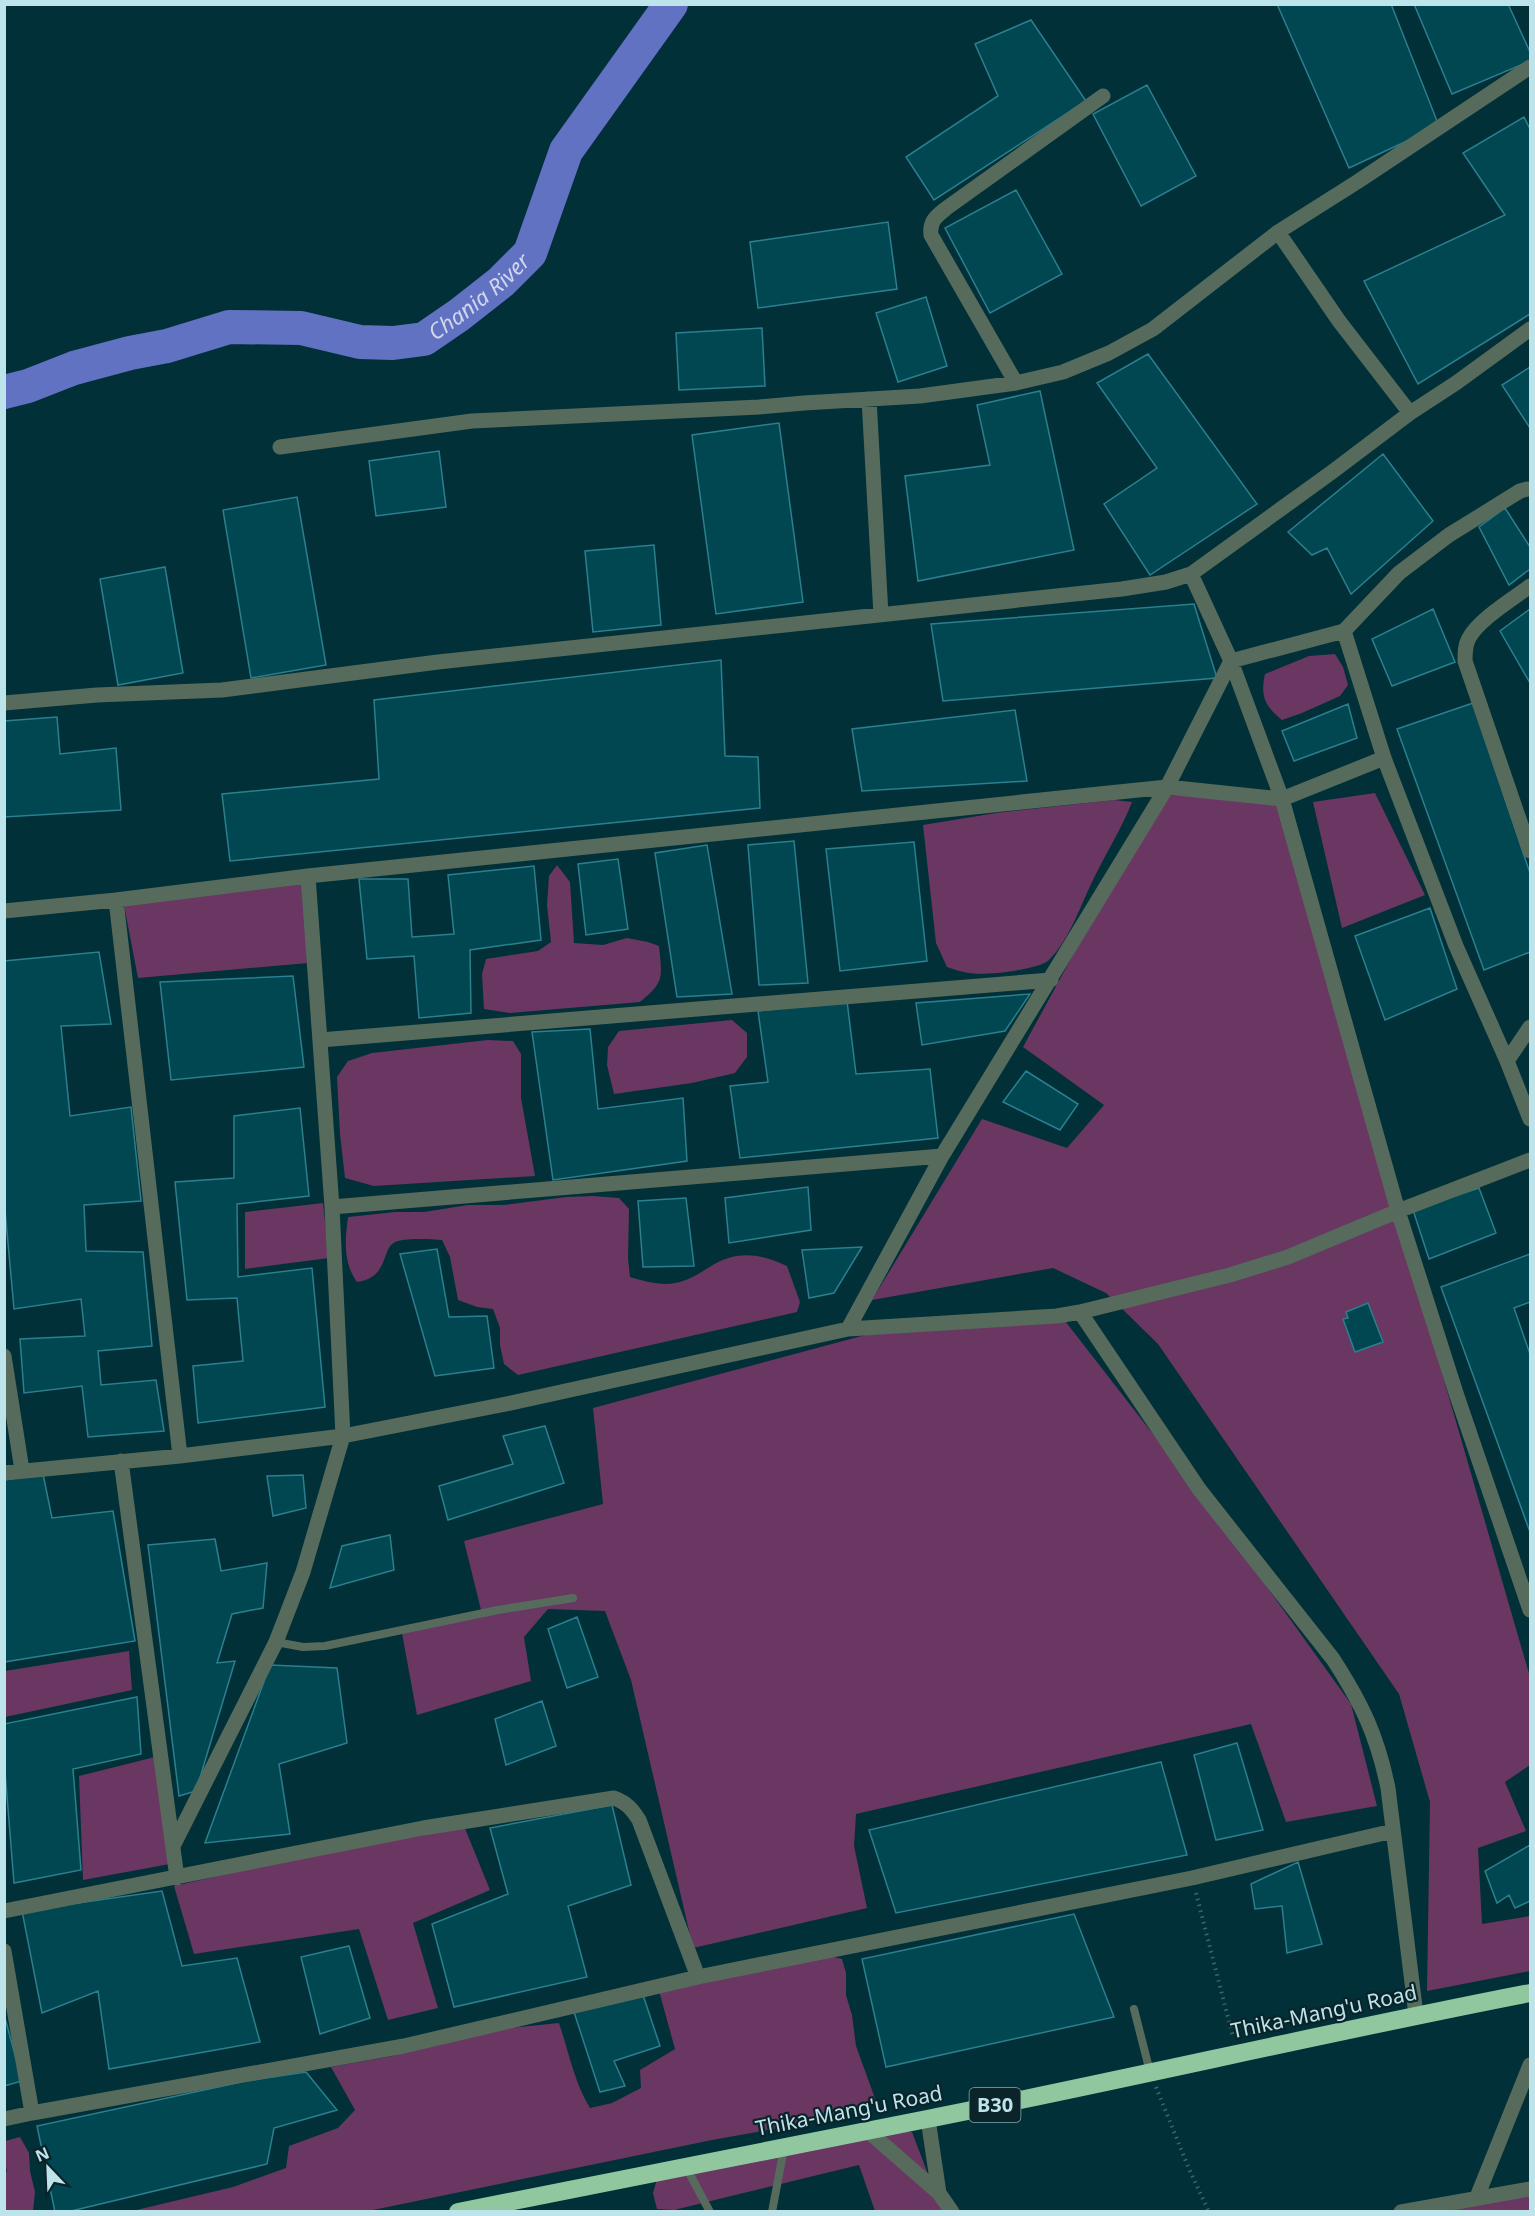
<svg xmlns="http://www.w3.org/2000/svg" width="1535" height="2216" font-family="'Noto Sans',sans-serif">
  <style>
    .green { fill: #693762 }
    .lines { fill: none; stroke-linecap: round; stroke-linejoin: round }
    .river { stroke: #6172c2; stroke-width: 34 }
    .building { fill: #004752; stroke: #2c7f8e; stroke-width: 1.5 }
    .path { stroke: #3a666e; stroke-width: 4; stroke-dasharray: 1.5 4.5; stroke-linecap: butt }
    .lane { stroke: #566b5b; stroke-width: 8 }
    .street { stroke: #566b5b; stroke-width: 15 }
    .highway { stroke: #90c79e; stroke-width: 18 }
    .labels { text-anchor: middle; stroke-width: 4.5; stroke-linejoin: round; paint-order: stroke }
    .shield { fill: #0a2429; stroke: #87aab1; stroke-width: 1.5 }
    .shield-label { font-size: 20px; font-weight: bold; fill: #bde3eb }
    .street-label { font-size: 21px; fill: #bde3eb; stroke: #0a2429 }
    .water-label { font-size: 22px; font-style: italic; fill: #d0d6ec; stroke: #0a2429 }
  </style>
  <rect width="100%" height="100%" fill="#013038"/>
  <path class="green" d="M1335,654L1343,667L1348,685L1340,696L1302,713L1282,720C1265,706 1260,696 1265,674L1309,656Z
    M1375,793L1425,895L1342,928L1313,802Z
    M1160,795L1275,797L1530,1677V1765L1505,1782L1526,1831L1478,1848L1482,1924L1530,1916V1971L1427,1991L1430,1802L1399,1694L1158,1344L1106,1293L1053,1268L872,1300L982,1119L1067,1148L1104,1105L1023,1047Z
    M1114,800L1132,802C1122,828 1107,851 1095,876C1081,903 1071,938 1049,960C1038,970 984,976 969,973C961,972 954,969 947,967L936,943L923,825L996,813Z
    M557,865L570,882L574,943L603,945L627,938L648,942L659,946C662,977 665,982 640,1002L510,1013L484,1009L482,974L486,959L538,951L551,942L547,905L549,876Z
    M302,883L308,963L138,978L124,905Z
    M732,1020L747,1033V1057L735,1073L692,1083L614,1094L607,1065L608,1047L619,1031Z
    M488,1040L513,1041L521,1054V1098L535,1176L374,1186L345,1178L340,1134L337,1077L348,1061L372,1053Z
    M593,1196L619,1198L629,1209L628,1258L630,1277C644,1281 660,1286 675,1283C689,1281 701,1272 713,1265C738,1250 762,1254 787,1266L800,1302L797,1312L518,1375L504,1364L500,1345V1328L493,1309L477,1307L458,1300L450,1257L442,1240C431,1239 409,1238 398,1241C379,1246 392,1277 357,1282C343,1263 345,1240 348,1217L395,1212H424L468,1205H504L566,1197Z
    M323,1203L329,1258L245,1269V1212Z
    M1062,1317L1208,1505L1351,1704L1377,1806L1286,1822L1251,1724L856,1814L854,1846L867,1908L693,1948L631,1680L605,1611L548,1609L524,1637L531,1681L417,1715L401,1628L482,1614L464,1541L603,1504L593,1408L869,1334Z
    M129,1651L132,1690L5,1717V1671Z
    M159,1756L175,1863L83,1880L79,1776Z
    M462,1821L490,1890L413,1923L438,2008L388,2020L359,1929L194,1954L174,1886Z
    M825,1955L842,1959L846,1973V1995L852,2015L856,2046L877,2104L790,2126L712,2140L368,2211L128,2212L233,2187L286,2168L289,2146L338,2128L355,2110L331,2067L392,2056L510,2028L559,2023C569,2052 574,2082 590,2108L612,2103L641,2088L640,2070L675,2049L659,1991Z
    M890,2132H912L942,2211H875L859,2165L674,2210L657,2209L653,2193L657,2179Z
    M20,2137L29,2153L30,2171L35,2192L33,2211H5V2174L7,2171L5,2163V2141Z
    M1530,2197V2211L1428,2212L1490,2199Z"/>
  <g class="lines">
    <path class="river" id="s1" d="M4,392L28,386L74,368L130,353L167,346L229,327L301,328L360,342L393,343L424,339L459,315L501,282L530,253L566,151L671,4"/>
  </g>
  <path class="building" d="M1277,4H1391L1439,126L1349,168Z
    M1414,4H1508L1530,52V61L1452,94Z
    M1031,20L1086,101L934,200L906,157L998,96L975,44Z
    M1147,85L1196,176L1141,206L1093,114Z
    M1524,117L1530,129V314L1418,384L1364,281L1505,215L1463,153Z
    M1016,190L1062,274L990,313L945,228Z
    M888,222L897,289L758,308L750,242Z
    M926,297L947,366L898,382L876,313Z
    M762,328L765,386L679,390L676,333Z
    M1148,354L1257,504L1150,575L1104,504L1157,468L1097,383Z
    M1530,367V428L1502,385Z
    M1040,391L1074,550L918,581L905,476L990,465L977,405Z
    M779,423L803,602L716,614L692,435Z
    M439,451L446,507L376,516L369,461Z
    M1383,454L1433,521L1351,594L1327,548L1312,555L1288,532Z
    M297,497L326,665L251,678L223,510Z
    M1505,508L1530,547V569L1509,585L1479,527Z
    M654,545L661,625L593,632L585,551Z
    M165,567L183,673L118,685L100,579Z
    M1194,604L1217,678L943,701L931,624Z
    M1433,609L1455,662L1392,686L1372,639Z
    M1530,609V683L1500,631Z
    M721,660L725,756L758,757L760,808L230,861L222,794L379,779L374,700Z
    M1473,703L1530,873V952L1484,970L1397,729Z
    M1348,704L1357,738L1294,761L1282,731Z
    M1015,710L1027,781L862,791L852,729Z
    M57,717L60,754L116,748L121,810L4,817V721Z
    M794,841L808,983L759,985L748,845Z
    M914,842L927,961L840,971L826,849Z
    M707,845L732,994L677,997L655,853Z
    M618,859L628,929L586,935L578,864Z
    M534,866L541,940L470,950L471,1013L419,1018L414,956L367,959L359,879H408L412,937L454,934L448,875Z
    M1430,908L1457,989L1385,1020L1355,936Z
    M99,952L111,1024L61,1026L70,1116L131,1107L141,1201L84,1205L86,1251L143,1252L152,1346L98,1351L101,1385L156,1380L164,1431L88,1437L82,1386L24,1393L20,1339L85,1336L81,1299L14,1309L4,1199V961Z
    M293,976L304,1067L171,1080L160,982Z
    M1030,994L1005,1031L922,1045L916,1003Z
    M847,1001L856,1074L930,1069L938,1138L740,1158L730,1086L768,1082L758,1011Z
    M590,1029L598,1109L683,1098L687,1161L553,1180L532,1032Z
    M1026,1071L1078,1104L1060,1130L1003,1102Z
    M300,1108L309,1196L237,1204L238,1277L312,1268L325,1407L198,1423L193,1366L243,1361L237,1298L187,1300L175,1182L234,1178V1116Z
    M808,1187L811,1230L729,1243L725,1198Z
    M1479,1188L1496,1233L1429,1259L1413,1210Z
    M686,1198L694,1266L643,1267L638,1201Z
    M862,1247L834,1293L809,1298L802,1250Z
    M437,1249L449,1317L487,1316L494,1368L435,1376L400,1254Z
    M1530,1254V1302L1514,1308L1530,1354V1532L1441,1287Z
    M1368,1303L1383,1342L1355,1352L1343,1319L1348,1318L1346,1312Z
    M545,1426L564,1483L448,1520L439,1486L513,1464L503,1436Z
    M43,1474L52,1518L113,1511L135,1641L4,1662V1480Z
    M303,1475L306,1508L273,1516L267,1476Z
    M390,1535L394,1570L330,1588L342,1546Z
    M215,1539L221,1571L267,1563L263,1608L232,1614L217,1663L235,1661L196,1791L179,1796L148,1545Z
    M577,1617L598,1677L567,1688L548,1629Z
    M270,1665L337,1668L347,1743L279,1764L290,1834L205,1843Z
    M137,1697L141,1754L73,1769L81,1870L14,1883L4,1759V1724Z
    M542,1701L556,1746L506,1765L495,1719Z
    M1237,1743L1263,1830L1216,1840L1194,1755Z
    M1161,1762L1187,1855L896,1913L869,1830Z
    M612,1805L631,1885L568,1906L587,1977L454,2007L432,1924L508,1894L490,1828Z
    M1530,1845V1901L1515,1908L1509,1895L1497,1903L1485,1871Z
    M1298,1862L1322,1944L1287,1953L1282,1906L1255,1909L1251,1884Z
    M162,1891L182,1966L237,1958L260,2042L109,2069L98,1991L42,2013L22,1911Z
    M1074,1914L1114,2017L886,2067L862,1959Z
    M349,1946L370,2018L320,2034L301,1957Z
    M643,1995L660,2046L614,2061L625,2086L600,2092L574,2012Z
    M4,2014L22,2081L4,2086Z
    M306,2072L337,2110L274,2128L267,2164L67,2212H55L37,2126L246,2081Z"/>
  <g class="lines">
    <path class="path" d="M1196,1893L1233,2037
      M1156,2087L1189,2169L1209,2212"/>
    <path class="lane" d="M276,1642L303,1647L325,1646L498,1610L573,1598
      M1134,2009L1150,2072
      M686,2167L710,2212
      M772,2212L784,2148"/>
    <path class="street" d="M1278,232L1339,321L1410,413
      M1016,383L931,235C929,220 938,215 948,207L1103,96
      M869,399L881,615
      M280,447L472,421L759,407L804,403L920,396L1016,383L1063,372L1109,353L1153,329L1278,232L1357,182L1530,67
      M1527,489L1520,491L1449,535L1399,573L1344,631L1384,758L1456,946L1507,1061L1530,1119
      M1191,574L1231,661L1282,799L1398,1211L1456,1393L1530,1610
      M1530,586C1514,598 1478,620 1469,638C1465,645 1465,652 1465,661L1530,851
      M4,703L97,695L222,690L438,662L1122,589L1166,582L1191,574L1332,472L1410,413L1456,383L1530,329
      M116,900L180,1456
      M4,911L116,900L308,876
      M320,1040L1051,980
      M1507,1061L1530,1027
      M332,1207L942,1156
      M1080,1312L1199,1489L1333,1659C1362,1704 1377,1735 1388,1788L1416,2015
      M848,1329L942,1156L1167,787L1231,661L1344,631
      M4,1356L22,1470
      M121,1461L177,1878
      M4,1473L180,1456L343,1436L332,1207L308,876L1167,787L1282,799L1384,758
      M174,1844L276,1642L303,1572L343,1436L506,1404L848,1329L1057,1316L1080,1312L1230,1275L1288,1257L1398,1211L1530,1160
      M4,1911L423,1828L614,1798C627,1803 632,1809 639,1820L698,1977
      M4,1951L32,2113L404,2046L698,1977L1192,1878L1393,1831
      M4,2119L32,2113
      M928,2119L939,2193
      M868,2131L939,2193L952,2212
      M1477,2197L1530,2065
      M1401,2212L1530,2189"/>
    <path class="highway" d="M458,2212C614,2180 771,2151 927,2119C1129,2079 1329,2032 1530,1993"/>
  </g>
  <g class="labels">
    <rect class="shield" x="969.5" y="2088" width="51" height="34" rx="4.5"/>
    <g class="shield-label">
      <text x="995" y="2112">B30</text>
    </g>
    <g class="street-label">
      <text transform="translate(1324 2012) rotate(-12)" y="7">Thika-Mang'u Road</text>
      <text transform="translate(849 2111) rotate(-11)" y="7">Thika-Mang'u Road</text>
    </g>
    <g class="water-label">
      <text dy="8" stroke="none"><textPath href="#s1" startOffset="501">Chania River</textPath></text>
    </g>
  </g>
  <rect width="1535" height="2216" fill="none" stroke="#bde3eb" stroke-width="12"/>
  <g transform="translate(48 2168) rotate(337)" stroke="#0a2429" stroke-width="4.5" paint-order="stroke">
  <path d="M0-4.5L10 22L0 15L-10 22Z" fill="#bde3eb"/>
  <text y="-9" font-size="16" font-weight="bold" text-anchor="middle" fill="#bde3eb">N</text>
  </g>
</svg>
